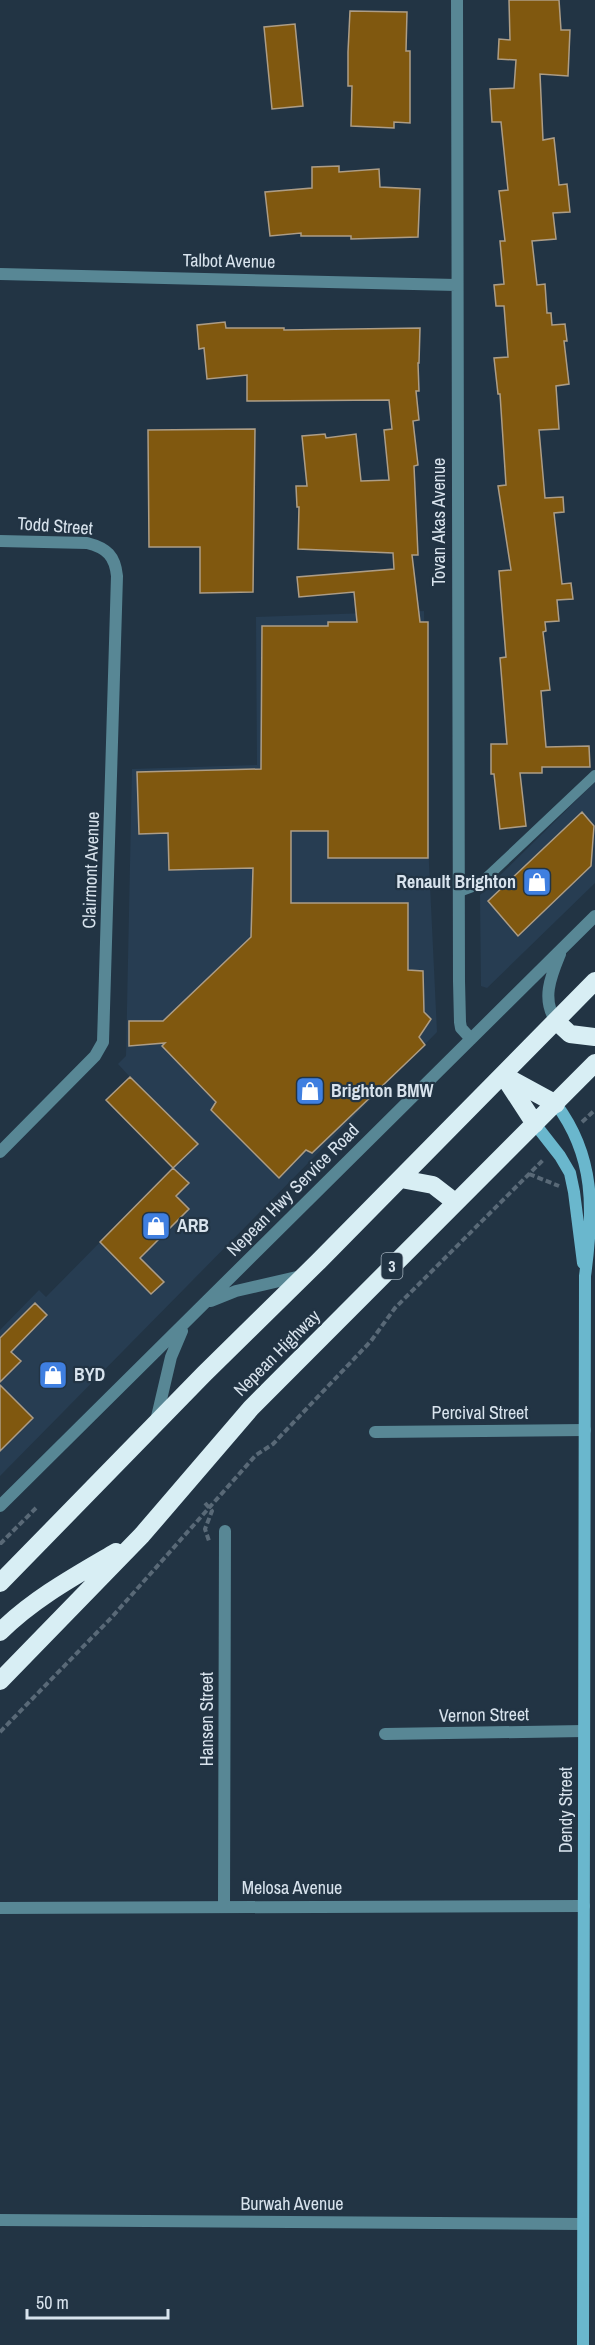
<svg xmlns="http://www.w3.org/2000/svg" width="595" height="2345" font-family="'Archivo Narrow',sans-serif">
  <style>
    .built { fill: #273d52 }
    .building { fill: #80580f; stroke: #ad9d86; stroke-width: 1.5 }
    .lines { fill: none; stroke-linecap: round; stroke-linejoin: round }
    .path { stroke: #596977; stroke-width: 4; stroke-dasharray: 6 3; stroke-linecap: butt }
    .lane { stroke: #588795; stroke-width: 10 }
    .street { stroke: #588795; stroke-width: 12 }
    .secondary { stroke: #6ab7cd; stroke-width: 12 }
    .highway { stroke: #d8eef4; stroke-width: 18 }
    .labels { text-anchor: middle; stroke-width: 4.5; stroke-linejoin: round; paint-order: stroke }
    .shield { fill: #223444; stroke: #a1aeba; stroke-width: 1.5 }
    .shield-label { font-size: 16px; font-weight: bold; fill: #d8e3ed }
    .street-label { font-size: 18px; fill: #d8e3ed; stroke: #223444 }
    .poi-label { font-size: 18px; font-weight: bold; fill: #d8e3ed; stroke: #223444; text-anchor: start }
  </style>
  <rect width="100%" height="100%" fill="#223444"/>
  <path class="built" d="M424,611L429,864L437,1032L0,1476V1330L39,1290L46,1297L173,1168L106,1100L130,1077L118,1064L126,1056L132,769L257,765L256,617Z
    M595,782V883L487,988L481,986L480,895Z"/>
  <path class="building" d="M509,0H559L561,30H570L568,76L540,74L543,140L554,138L559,185L567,184L570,212L553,213L556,239L532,241L537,285L545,284L547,313H551L552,325L565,324L567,341H564L569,384L556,386L559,429L539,430L545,498L563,497L564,512L554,513L562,584L571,583L573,599L557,600L559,621L545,622L546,631L543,632L550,690L541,691L546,747L589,746L590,767H542V773H520L526,826L500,829L494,774H491V744H507L500,658L506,657L499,571L511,570L498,486L506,485L500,394H498L494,358L508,357L504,306H496L494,285L504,284L500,241H505L499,191L508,190L501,122H492L490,89L514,88L516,60L498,59L499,39L510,40Z
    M350,11L407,12L406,51H410V123L394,122V128L351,126L352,86H348V52Z
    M295,24L303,106L272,109L264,27Z
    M339,166V172L379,169L380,187L420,189L418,237L351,239V236H301V233L270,236L265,192L312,188V167Z
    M225,322L226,328H284V330L420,328L419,363H418L419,391H416L419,420L413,421L418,465L414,466L418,555H412L420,622H428V858H328V831H291V903H408V970L423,971L424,1012L431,1019L419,1037L425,1045L312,1153L306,1150L279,1178L211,1110L216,1102L162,1046L165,1043L129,1046V1021H163L251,937L253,868L169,870L168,833L139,834L137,772L261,769L262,626H328V622H357L354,592L299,597L297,577L394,569L393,553L298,549L299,507H297L296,486H307L302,436L325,434L326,438L356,434L361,481L389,480L384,430L392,429L389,400L247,401V375L207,379L204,348L199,349L197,325Z
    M255,429L253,592L200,593V547H149L148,430Z
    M582,812L594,826L591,866L518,936L488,901Z
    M130,1077L198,1144L173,1168L106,1100Z
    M173,1168L189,1183L176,1196L189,1209L140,1258L164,1282L151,1294L100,1242Z
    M35,1303L47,1315L11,1352L21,1361L0,1382V1338Z
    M0,1385L33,1418L0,1451Z"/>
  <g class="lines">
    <path class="path" d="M582,1122L595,1110
      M529,1174L559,1186
      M205,1503L212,1511L205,1529L209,1541
      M0,1542L1,1543L36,1508
      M0,1732L112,1617L256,1455L273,1444L371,1341L395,1308L544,1159"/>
    <path class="lane" d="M459,892L478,885L487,877L595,775"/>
    <path class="street" d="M457,0L459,981L460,1022L461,1028L471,1039
      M0,274L456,285
      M0,541L87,543C107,548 115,556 117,576L103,1042L95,1056L0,1152
      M556,1021C541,999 551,976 560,954
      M211,1301L236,1291L301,1276
      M156,1421L171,1357L182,1331
      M375,1432L585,1430
      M0,1506L595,916
      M385,1734L584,1731
      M224,1906L225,1531
      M0,1908L584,1906
      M0,2220L583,2224"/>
    <path class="secondary" d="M556,1104C595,1156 594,1210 585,1276L583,2345
      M535,1124L560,1156L570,1173L574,1192L583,1263"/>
    <path class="highway" d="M556,1021L570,1034L595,1037
      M503,1075L556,1104
      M505,1078L535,1124
      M401,1179L433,1185L455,1202
      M0,1583L204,1374L319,1261L595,981
      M0,1632C33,1599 75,1576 116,1552
      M0,1681L142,1535L251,1408L595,1063"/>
  </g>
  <defs>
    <g id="shop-square" transform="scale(1.5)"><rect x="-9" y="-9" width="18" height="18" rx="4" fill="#3f7fe0" stroke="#223444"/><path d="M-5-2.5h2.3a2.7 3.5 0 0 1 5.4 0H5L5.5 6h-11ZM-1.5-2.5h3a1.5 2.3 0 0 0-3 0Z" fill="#fff"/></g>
  </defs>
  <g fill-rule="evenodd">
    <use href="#shop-square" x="537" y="882"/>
    <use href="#shop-square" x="310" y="1091"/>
    <use href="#shop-square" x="156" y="1226"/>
    <use href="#shop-square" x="53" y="1375"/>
  </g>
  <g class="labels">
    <rect class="shield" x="381.5" y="1253" width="21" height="26" rx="4.5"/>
    <g class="shield-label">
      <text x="392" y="1272">3</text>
    </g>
    <g class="street-label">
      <text transform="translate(229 261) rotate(1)" y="6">Talbot Avenue</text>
      <text transform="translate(439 522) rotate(-90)" y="6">Tovan Akas Avenue</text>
      <text transform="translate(55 526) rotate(4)" y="6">Todd Street</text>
      <text transform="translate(91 870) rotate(-88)" y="6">Clairmont Avenue</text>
      <text transform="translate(293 1190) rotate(-45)" y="6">Nepean Hwy Service Road</text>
      <text transform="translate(277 1353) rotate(-45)" y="6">Nepean Highway</text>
      <text x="480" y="1419">Percival Street</text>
      <text transform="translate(484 1715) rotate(-1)" y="6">Vernon Street</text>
      <text transform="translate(207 1719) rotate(-90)" y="6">Hansen Street</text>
      <text transform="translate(566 1810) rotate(-90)" y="6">Dendy Street</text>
      <text x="292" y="1894">Melosa Avenue</text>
      <text x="292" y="2210">Burwah Avenue</text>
    </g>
    <g class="poi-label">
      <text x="516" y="888" text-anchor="end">Renault Brighton</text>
      <text x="331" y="1097">Brighton BMW</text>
      <text x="177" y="1232">ARB</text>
      <text x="74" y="1381">BYD</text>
    </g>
  </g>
  <path d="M27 2309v9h141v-9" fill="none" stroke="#d8e3ed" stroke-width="3"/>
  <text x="36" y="2309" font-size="18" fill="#d8e3ed" stroke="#223444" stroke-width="4.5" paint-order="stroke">50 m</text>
</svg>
